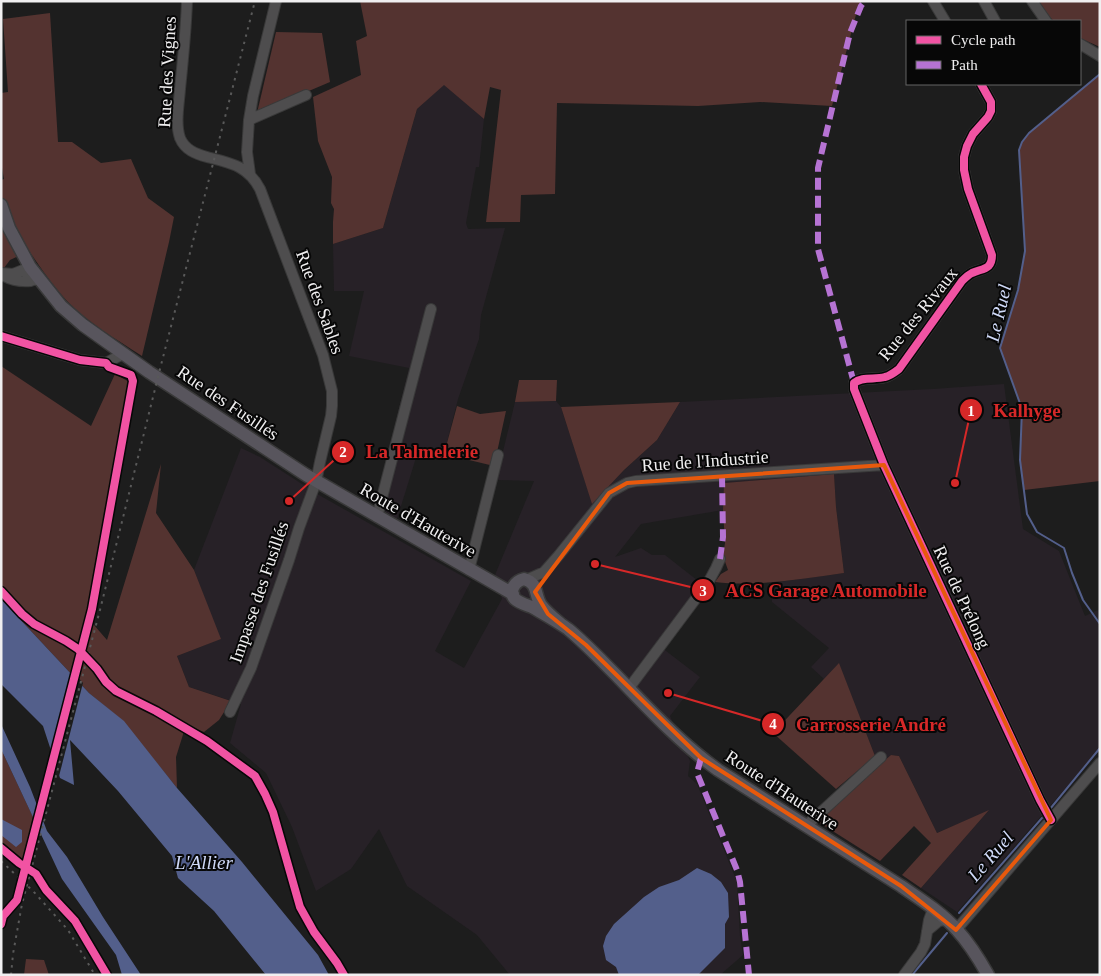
<svg xmlns="http://www.w3.org/2000/svg" width="1101" height="976" font-family="'Times New Roman',serif">
  <style>
    .built { fill: #272127 }
    .green { fill: #543330 }
    .water { fill: #535f8b }
    .pier { fill: #1d1d1d }
    .lines { fill: none; stroke-linecap: round; stroke-linejoin: round }
    .stream { stroke: #535f8b; stroke-width: 2 }
    .minor-casing { stroke: #393939; stroke-width: 12 }
    .major-casing { stroke: #393939; stroke-width: 15 }
    .minor { stroke: #4e4d4e; stroke-width: 10 }
    .major { stroke: #58555d; stroke-width: 12 }
    .rail { stroke: #595959; stroke-width: 2; stroke-dasharray: 2.5 5; stroke-linecap: butt }
    .quiet { stroke: #b673d3; stroke-width: 6; stroke-dasharray: 12 6; stroke-linecap: butt }
    .cycleway-casing { stroke: #070707; stroke-width: 11 }
    .cycleway { stroke: #f153a3; stroke-width: 8 }
    .marked { fill: none; stroke: #e8590c; stroke-width: 4; stroke-linejoin: round }
    .labels { text-anchor: middle; stroke-width: 4; stroke-linejoin: round; paint-order: stroke }
    .street-label { font-size: 18px; fill: #f0eff0; stroke: #070707 }
    .water-label { font-size: 19px; font-style: italic; fill: #cfd9f7; stroke: #070707 }
    .leader { fill: none; stroke: #d62828; stroke-width: 2 }
    .callout-dot { fill: #d62828; stroke: #070707; stroke-width: 2 }
    .mark-label { font-size: 15px; text-anchor: middle; font-weight: bold; fill: #fff }
    .callout-label { font-size: 19px; text-anchor: middle; font-weight: bold; fill: #d62828; stroke: #070707; stroke-width: 4; stroke-linejoin: round; paint-order: stroke }
  </style>
  <rect width="100%" height="100%" fill="#1d1d1d"/>
  <path class="built" d="M444,84L484,119L479,167H476L466,223L468,229L505,228L481,315L479,339L458,399L444,454L419,448L397,519L375,505L409,368L349,356L364,291H334L333,244L383,228L417,109Z
    M1004,384L1023,529L1059,551L1085,616L1100,609V749L957,912L921,888L988,811L937,833L899,756L891,755L879,766L839,664L824,679L811,667L829,648L772,602L771,583L844,573L836,507L834,475L724,483L723,510L641,524L615,557L641,548L652,555H665L702,584L657,644L700,677L670,716L690,761L688,776L697,784L737,882L740,936L743,955L720,975H510L477,935L407,886L379,829L351,869L316,891L292,827L266,773L230,743L241,704L189,687L177,656L220,639L194,570L241,448L260,457L319,495L471,581L435,651L464,668L502,599L495,575L534,481L496,480L515,402L556,401L561,407L592,503L624,470L657,440L680,402L933,389Z"/>
  <path class="green" d="M360,1H862L858,7L832,106L760,102L698,106L557,103L555,194L521,195L520,222H486L501,90L490,87L484,119L444,85L417,109L383,228L333,244V222L334,209L331,203L332,177L318,141L313,97L361,75L356,41L367,36Z
    M1038,1H1100V47L1080,38V21H1054L1043,11Z
    M50,13L58,142H72L101,163L131,159L148,198L174,217L169,242L142,356C116,339 88,323 67,301C52,285 41,268 29,251L10,260L4,268L1,267V180L4,179L1,162V93L8,92L3,19Z
    M276,32L322,33L330,82L257,113Z
    M1100,74V481L1024,490L1020,460L1022,409L1000,348L1018,290L1025,251L1019,150L1022,142L1029,133Z
    M1,366L91,426L115,374L131,383L87,617L107,640L161,464L156,513L194,570L221,639L177,656L189,687L231,701L219,720L204,732L186,725L176,757L177,788L123,721L89,693L1,599Z
    M519,380H557L556,401L515,402Z
    M680,402L657,440L624,470L592,504L561,407Z
    M457,406L480,414L506,411L494,466L444,454Z
    M834,474L836,507L844,573C801,579 758,587 715,582L721,574L728,570L723,556L725,543L723,510L724,483Z
    M839,663L875,756L836,789L773,733Z
    M1,749L33,817L21,868L1,852Z
    M891,755L899,756L937,833L989,810L921,888L902,875L931,843L914,826L880,861L820,823L819,817Z
    M26,959L44,960L49,975H24Z"/>
  <path class="water" d="M1,599L89,693L124,721L177,788L242,862L318,955L329,975H266L214,911L178,878L172,856L118,791L70,740L74,785L60,778L43,726L1,684Z
    M1,724L30,787L47,831L67,857L103,917L141,975H122L116,955L62,879L1,749Z
    M1,819L22,830V842L16,847L1,835Z
    M697,868L711,874L721,882L728,893L729,917L725,924V948L698,975H619L616,967L606,960L603,946L606,936L614,924L644,897L659,887L679,880Z"/>
  <path class="pier" d="M75,674L83,683L58,780L52,761Z"/>
  <g class="lines">
    <path class="stream" d="M1100,74L1029,133L1022,142L1019,150L1025,251L1018,290L1000,348L1022,409L1020,460L1027,514L1037,532L1064,548L1072,573L1083,600L1100,624
      M1050,809L1100,748
      M959,913L1042,818
      M912,975L947,933"/>
    <g class="minor-casing">
      <path id="minor" d="M187,1C186,30 183,60 180,89C179,104 175,123 180,138C185,150 196,154 207,157C231,163 248,166 260,189L323,355L332,391V406L331,416L320,462L316,482L299,528L289,560L251,668L230,712
        M933,1L945,21
        M984,1L995,21
        M1032,1L1046,21
        M1080,44L1100,56
        M981,84L991,102V111L988,117L973,134L967,146L964,157V170L968,189L992,255C992,270 983,268 972,273C968,275 965,278 962,281L899,369C895,372 890,376 885,377C875,380 862,376 854,383V389L884,465L1040,800L1051,820
        M249,120L306,95
        M250,174L247,152L249,120L253,96L276,1
        M1,273L13,274L23,270L35,280
        M4,276C13,281 21,282 31,281L33,278L32,274
        M1,336L80,360L106,363L119,356L121,353
        M377,517L431,309
        M469,570L498,455
        M526,580L544,572L559,555L609,493L627,483L636,481L884,465
        M629,688L709,581L716,568L720,559
        M806,826L881,757
        M956,930L1100,763
        M927,931L939,921L945,920
        M904,975L921,952L925,944L929,920L933,909"/>
    </g>
    <g class="major-casing">
      <path id="major" d="M1,205L9,228L30,267L61,306L83,325L149,372L306,475L513,594
        M562,625C555,619 547,613 541,605C534,595 539,583 524,579C515,581 508,591 515,599C519,603 527,605 532,607C544,614 557,621 568,629C585,643 600,659 615,674C648,708 680,743 718,770L901,886C920,899 941,912 957,930C969,943 979,959 988,975"/>
    </g>
    <use href="#minor" class="minor"/>
    <use href="#major" class="major"/>
    <path class="rail" d="M1,861L33,891L68,930L95,975
      M11,975L13,954L22,904L100,610L160,369L255,1"/>
    <path class="quiet" d="M854,383L818,249V168L850,33L861,6L865,1
      M720,559L723,537L722,475
      M701,758L697,773L737,870L740,882L749,975"/>
    <g class="cycleway-casing">
      <path id="cycleway" d="M981,84L991,102V111L988,117L973,134L967,146L964,157V170L968,189L992,255C992,270 983,268 972,273C968,275 965,278 962,281L899,369C895,372 890,376 885,377C875,380 862,376 854,383V389L884,465L1040,800L1051,820
        M1,336L80,360L106,363L109,367L131,375L133,381L92,609L17,900L3,916L1,924
        M1,591L22,614L34,624L66,641L78,649L97,669L106,682L116,691L156,711L207,741L255,776L265,794L273,812L300,907L314,932L337,963L344,975
        M1,848L19,863L36,874L46,890L75,921L107,975"/>
    </g>
    <use href="#cycleway" class="cycleway"/>
  </g>
  <path class="marked" d="M884,465L1051,820L956,930L901,886L701,758L586,645L548,614L535,592L609,493L627,483Z"/>
  <g class="labels">
    <g class="street-label">
      <text transform="translate(167 72) rotate(-87)" y="6">Rue des Vignes</text>
      <text transform="translate(320 302) rotate(70)" y="6">Rue des Sables</text>
      <text transform="translate(918 314) rotate(-51)" y="6">Rue des Rivaux</text>
      <text transform="translate(228 403) rotate(34)" y="6">Rue des Fusillés</text>
      <text transform="translate(705 461) rotate(-4)" y="6">Rue de l'Industrie</text>
      <text transform="translate(418 520) rotate(30)" y="6">Route d'Hauterive</text>
      <text transform="translate(259 592) rotate(-71)" y="6">Impasse des Fusillés</text>
      <text transform="translate(962 597) rotate(65)" y="6">Rue de Prélong</text>
      <text transform="translate(782 790) rotate(33)" y="6">Route d'Hauterive</text>
    </g>
    <g class="water-label">
      <text transform="translate(998 313) rotate(-77)" y="7">Le Ruel</text>
      <text transform="translate(990 856) rotate(-49)" y="7">Le Ruel</text>
      <text x="204" y="869">L'Allier</text>
    </g>
  </g>
  <path class="leader" d="M955 483L971 410M289 501L343 452M595 564L703 590M668 693L773 724"/>
  <g class="callout-dot">
    <circle cx="955" cy="483" r="5"/>
    <circle cx="289" cy="501" r="5"/>
    <circle cx="595" cy="564" r="5"/>
    <circle cx="668" cy="693" r="5"/>
    <circle cx="971" cy="410" r="12"/>
    <circle cx="343" cy="452" r="12"/>
    <circle cx="703" cy="590" r="12"/>
    <circle cx="773" cy="724" r="12"/>
  </g>
  <g class="mark-label">
    <text x="971" y="416">1</text>
    <text x="343" y="457">2</text>
    <text x="703" y="596">3</text>
    <text x="773" y="729">4</text>
  </g>
  <g class="callout-label">
    <text x="1027" y="417">Kalhyge</text>
    <text x="422" y="458">La Talmelerie</text>
    <text x="826" y="597">ACS Garage Automobile</text>
    <text x="871" y="731">Carrosserie André</text>
  </g>
  <rect width="1101" height="976" fill="none" stroke="#f0eff0" stroke-width="5"/>
  <rect x="906" y="20" width="175" height="65" fill="#070707" stroke="#646464"/>
  <rect x="916" y="36" width="25" height="8" fill="#f153a3" stroke="#646464"/>
  <text x="951" y="45" font-size="15" fill="#f0eff0">Cycle path</text>
  <rect x="916" y="61" width="25" height="8" fill="#b673d3" stroke="#646464"/>
  <text x="951" y="70" font-size="15" fill="#f0eff0">Path</text>
</svg>
